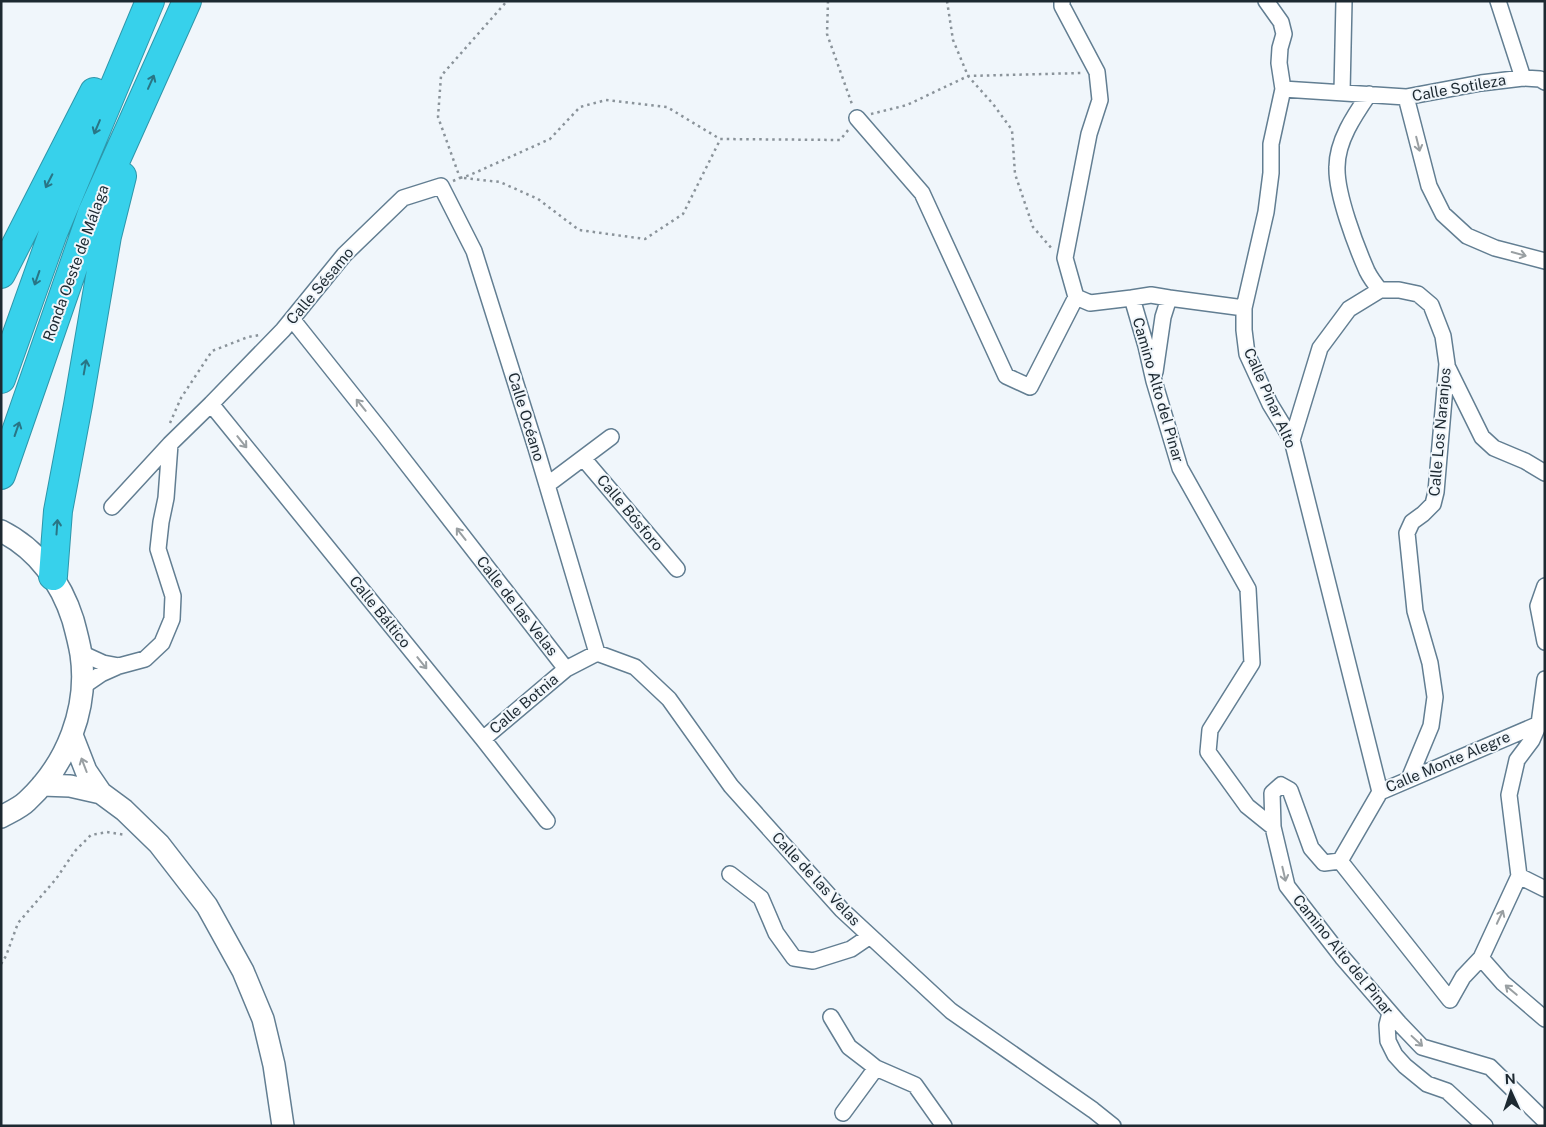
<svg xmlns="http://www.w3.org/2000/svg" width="1546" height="1127" font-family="'Public Sans',sans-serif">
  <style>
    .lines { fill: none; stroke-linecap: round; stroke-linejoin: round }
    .minor-casing { stroke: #627e92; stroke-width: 18 }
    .secondary-casing { stroke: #627e92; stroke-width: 24 }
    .motorway-casing { stroke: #2e96aa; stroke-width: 30 }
    .path { stroke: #8a939a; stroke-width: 2.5; stroke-dasharray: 2.5 4; stroke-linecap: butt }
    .minor { stroke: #fff; stroke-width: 15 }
    .secondary { stroke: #fff; stroke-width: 21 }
    .motorway { stroke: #37d1eb; stroke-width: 28 }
    .oneway { stroke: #297585 }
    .oneway2 { stroke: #999fa2 }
    .labels { text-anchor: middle; stroke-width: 4; stroke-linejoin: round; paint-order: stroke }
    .street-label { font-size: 15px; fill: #1d2931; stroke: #f0f6fb }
  </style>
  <rect width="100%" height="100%" fill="#f0f6fb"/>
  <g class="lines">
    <g class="minor-casing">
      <path id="minor" d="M1062,1V6L1097,72L1100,100L1089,134L1065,258L1076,297L1090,303L1132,298L1146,346L1154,381L1180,468L1248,589L1252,663L1210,730L1208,752L1247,806L1273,827
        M1266,1L1281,22L1284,34L1280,48L1279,63L1283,89L1271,144V173L1266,212L1244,308V330L1247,354L1270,404L1292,440L1380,792
        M1498,1L1523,78
        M1283,89L1406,97L1481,83L1523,78L1540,79L1545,82
        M1342,92L1344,1
        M1369,94C1354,116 1337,141 1337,167C1336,194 1356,246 1367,271C1370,277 1375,284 1380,290
        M1406,97L1429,186L1443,214L1467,236L1495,248L1545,261
        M857,118L922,193L1006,376L1030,387L1076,297
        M1380,290H1399L1418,294L1431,305L1443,336L1447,364L1436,492L1433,504L1423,514L1412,522L1407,533L1415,611L1430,663L1435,697L1431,726L1409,779
        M1132,298L1151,295L1169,298
        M292,319L382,432L566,669
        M1447,366L1482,437L1494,448L1525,461L1545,473
        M1155,372L1163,317L1169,298L1244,308
        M211,404L483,739L547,821
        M1292,440L1320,348L1349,309L1380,290
        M583,458L677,569
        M547,485L611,437
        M112,507L170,444
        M1545,586L1538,606L1545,642
        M81,653L103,663L119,666
        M82,687L101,674L119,666L145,659L162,643L172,619L173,596L158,549L161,522L166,498L170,444L211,404L283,330L344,255L403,198L441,186L474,251L536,448L597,653
        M1539,724L1380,792L1340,861L1324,863L1311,848L1290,790L1281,785L1272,793L1273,827L1287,886L1342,957L1399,1023L1422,1047L1490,1067L1545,1121
        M483,739L566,669L597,653L635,667L669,699L731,786L842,910L951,1011L1093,1110L1113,1126
        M1340,861L1450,1000L1463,977L1481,958L1519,876L1509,795L1517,760L1532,740L1539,724L1545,679
        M730,874L761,898L776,933L794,958L813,961L851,949L870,936
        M1519,876L1545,889
        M1481,958L1503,983L1545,1019
        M1390,1013L1387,1025L1388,1041L1395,1055L1405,1066L1427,1084L1447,1091L1485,1126
        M831,1017L849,1047L866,1060L876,1068L915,1085L944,1126
        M843,1113L876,1068"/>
    </g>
    <g class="secondary-casing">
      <path id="secondary" d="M1,531C37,549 61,582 73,620C76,631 79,642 81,654C89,708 67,764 27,801C20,808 10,812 1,817
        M72,735L86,771L101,793L124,810L159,844L207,906L243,971L263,1019L274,1065L283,1126
        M42,785L70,786L101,793"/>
    </g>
    <g class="motorway-casing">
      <path id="motorway" d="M1,274L94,92
        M1,379L53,233L150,1
        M1,475L92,213L187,1
        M53,576L58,511L78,405L107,236L122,176"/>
    </g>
    <path class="path" d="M828,1L827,34L853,107
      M947,1L953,40L968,76L993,104L1012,130L1015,174L1033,227L1053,250
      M871,114L907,105L968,76L1082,73
      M460,178L470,175L550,139L580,107L606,100L667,107L720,139L840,140L849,129
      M464,178L500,182L538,199L579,230L645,239L683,214L720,140
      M453,181L460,178L438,117L441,76L507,1
      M170,423L181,398L212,351L248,337L260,335
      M1,964L6,956L18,923L56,879L75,851L91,835L107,832L126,835"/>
    <use href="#minor" class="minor"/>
    <use href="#secondary" class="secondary"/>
    <use href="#motorway" class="motorway"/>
  </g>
  <defs><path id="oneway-shaft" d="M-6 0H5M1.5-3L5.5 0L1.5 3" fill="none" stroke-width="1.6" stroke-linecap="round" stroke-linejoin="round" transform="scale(1.25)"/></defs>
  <g class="oneway">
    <use href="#oneway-shaft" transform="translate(151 82) rotate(-66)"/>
    <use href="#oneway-shaft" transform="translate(97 127) rotate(113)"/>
    <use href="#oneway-shaft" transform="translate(49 181) rotate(117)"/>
    <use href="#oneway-shaft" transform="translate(37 278) rotate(109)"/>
    <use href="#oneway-shaft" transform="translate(85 367) rotate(-80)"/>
    <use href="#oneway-shaft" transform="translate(17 429) rotate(-71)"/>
    <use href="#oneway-shaft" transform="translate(57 527) rotate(-86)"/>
  </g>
  <g class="oneway2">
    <use href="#oneway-shaft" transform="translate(1418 144) rotate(76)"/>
    <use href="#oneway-shaft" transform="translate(1519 254) rotate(15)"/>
    <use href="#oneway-shaft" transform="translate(361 405) rotate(-129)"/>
    <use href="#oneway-shaft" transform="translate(242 442) rotate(51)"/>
    <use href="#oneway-shaft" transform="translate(461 534) rotate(-128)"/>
    <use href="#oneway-shaft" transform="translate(422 663) rotate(51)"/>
    <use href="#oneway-shaft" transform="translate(84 765) rotate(-111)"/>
    <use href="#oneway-shaft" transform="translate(1284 874) rotate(77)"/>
    <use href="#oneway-shaft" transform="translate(1500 917) rotate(-65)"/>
    <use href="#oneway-shaft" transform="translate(1511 990) rotate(-140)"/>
    <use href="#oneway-shaft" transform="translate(1417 1041) rotate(43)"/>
  </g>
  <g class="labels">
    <g class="street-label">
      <text transform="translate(1459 88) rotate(-10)" y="5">Calle Sotileza</text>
      <text transform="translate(76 263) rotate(-70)" y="5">Ronda Oeste de Málaga</text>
      <text transform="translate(320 286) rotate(-50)" y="5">Calle Sésamo</text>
      <text transform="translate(1158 390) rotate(74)" y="5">Camino Alto del Pinar</text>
      <text transform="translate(1270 398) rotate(66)" y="5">Calle Pinar Alto</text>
      <text transform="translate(526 417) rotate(73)" y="5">Calle Océano</text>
      <text transform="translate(1440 432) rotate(-85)" y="5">Calle Los Naranjos</text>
      <text transform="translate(630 513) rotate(50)" y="5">Calle Bósforo</text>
      <text transform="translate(517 606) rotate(52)" y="5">Calle de las Velas</text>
      <text transform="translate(380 612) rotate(51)" y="5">Calle Báltico</text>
      <text transform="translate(524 704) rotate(-40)" y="5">Calle Botnia</text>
      <text transform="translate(1448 762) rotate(-23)" y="5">Calle Monte Alegre</text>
      <text transform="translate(816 879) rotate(47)" y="5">Calle de las Velas</text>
      <text transform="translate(1343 955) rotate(51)" y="5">Camino Alto del Pinar</text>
    </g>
  </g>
  <rect width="1546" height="1127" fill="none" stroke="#1d2931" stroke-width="5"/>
  <g transform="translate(1511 1092) rotate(357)" stroke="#f0f6fb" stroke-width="4" paint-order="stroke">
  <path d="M0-4L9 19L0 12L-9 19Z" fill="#1d2931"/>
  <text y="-8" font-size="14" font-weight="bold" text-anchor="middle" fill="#1d2931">N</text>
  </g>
</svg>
